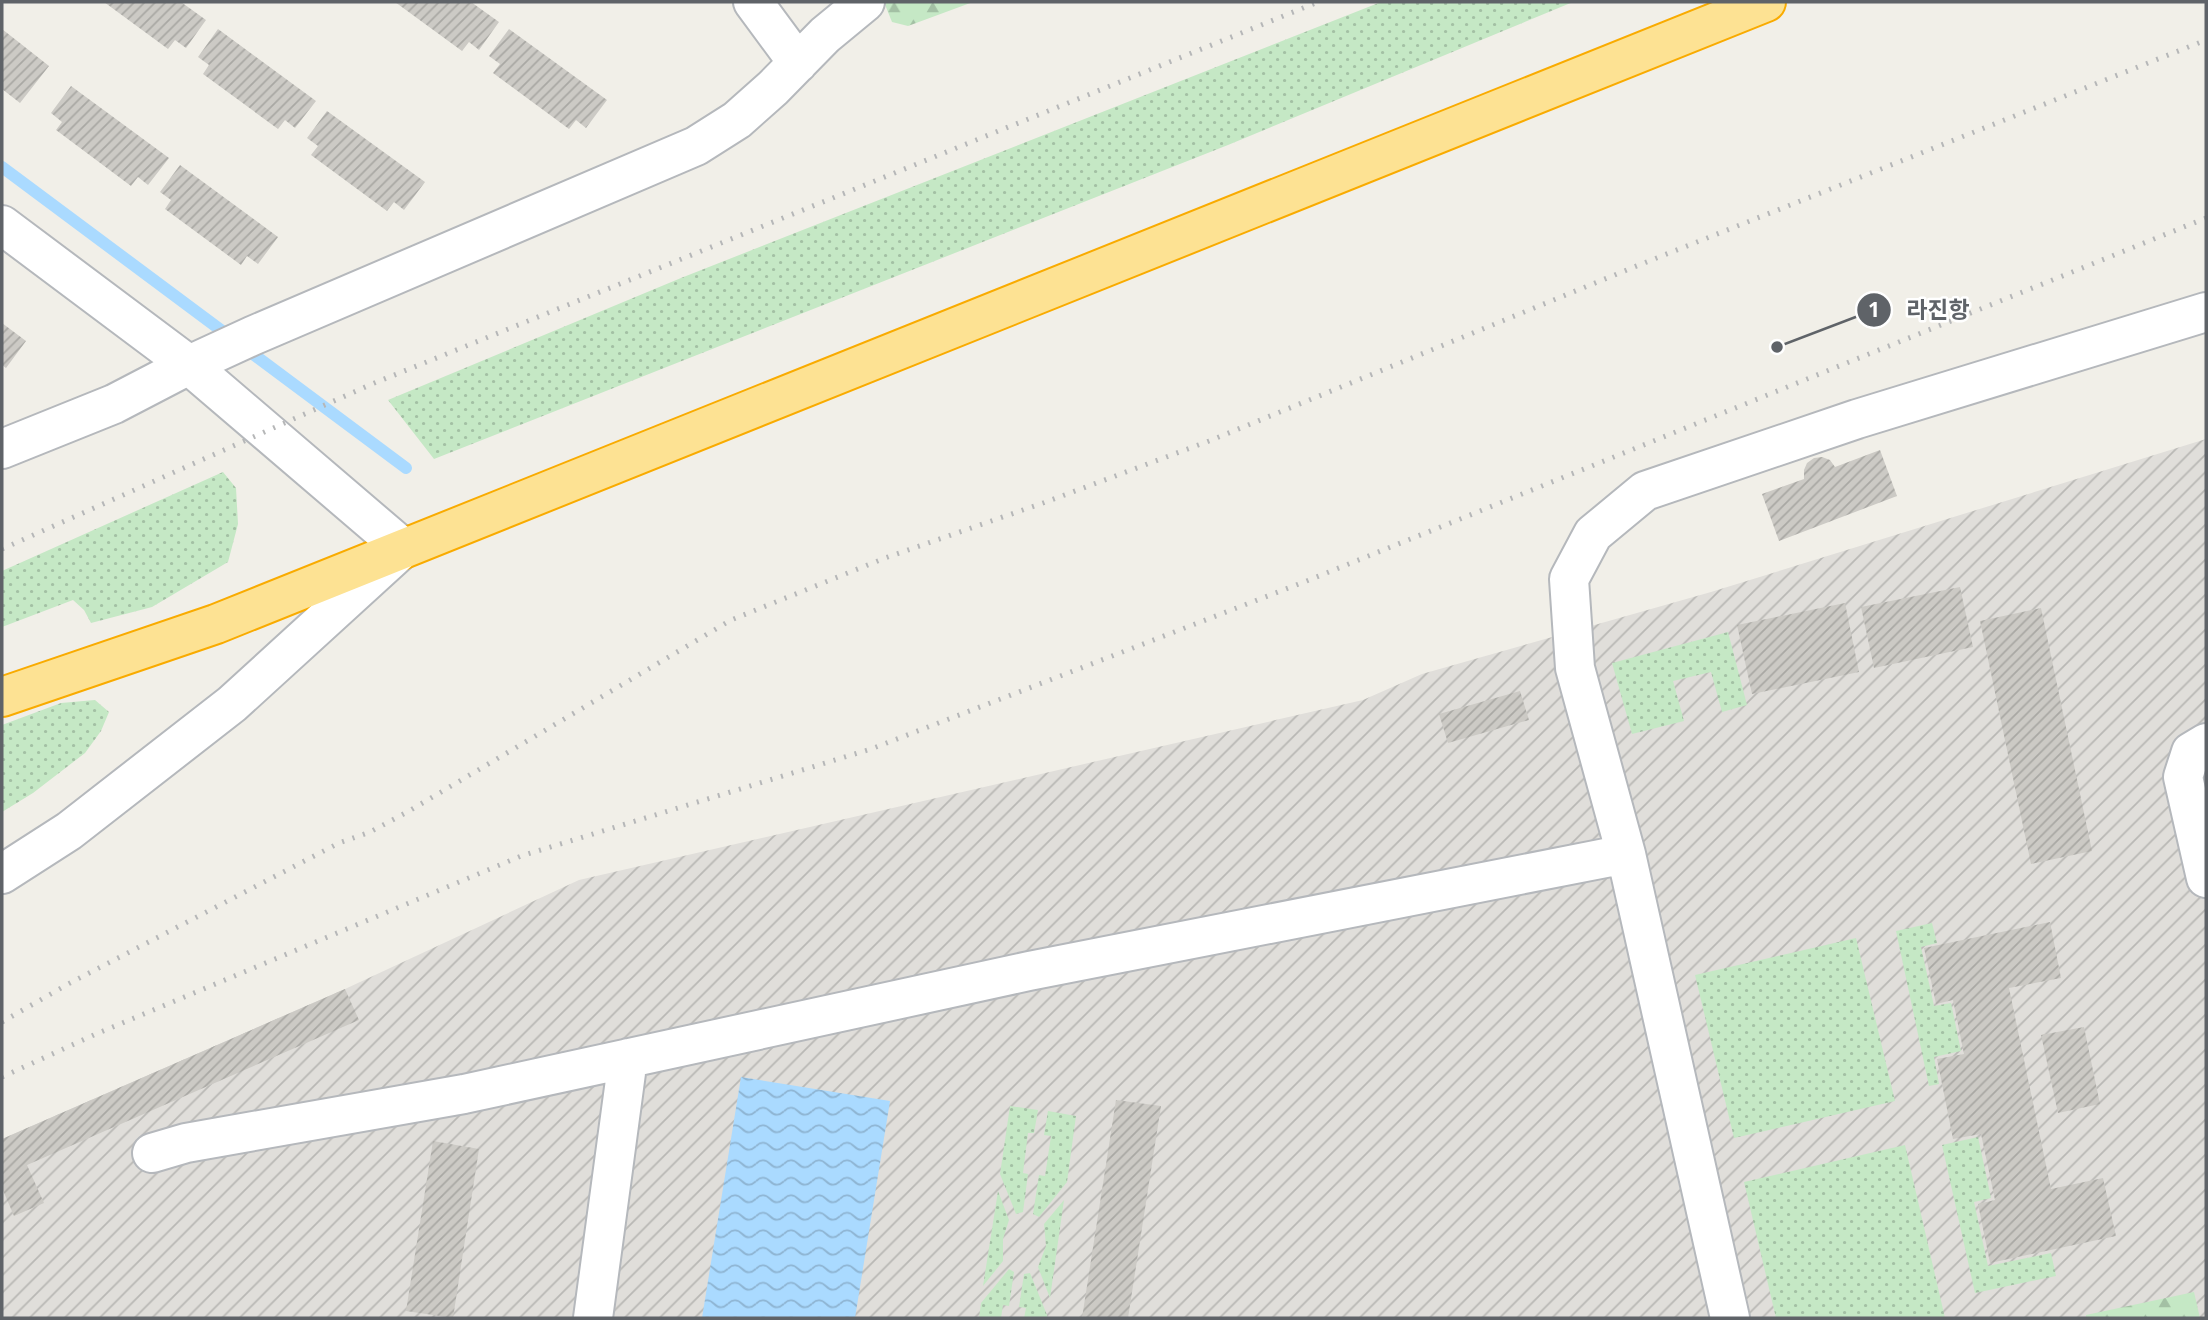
<svg xmlns="http://www.w3.org/2000/svg" width="2208" height="1320" font-family="'Open Sans','Noto Sans KR',sans-serif">
  <style>
    .industrial { fill: url(#industrial-furrows) }
    .grass { fill: url(#grass-dots) }
    .forest { fill: url(#forest-firs) }
    .water { fill: url(#water-waves) }
    .lines { fill: none; stroke-linecap: round; stroke-linejoin: round }
    .stream { stroke: #aadaff; stroke-width: 12 }
    .building { fill: url(#building-hatch) }
    .minor-casing { stroke: #b5b8bc; stroke-width: 42 }
    .highway-casing { stroke: #f9ab00; stroke-width: 42 }
    .minor { stroke: #fff; stroke-width: 38 }
    .highway { stroke: #fde293; stroke-width: 38 }
    .rail { stroke: #b6b7b8; stroke-width: 5; stroke-dasharray: 2 9; stroke-linecap: butt }
    .leader { fill: none; stroke: #5f6368; stroke-width: 2.5 }
    .callout-dot { fill: #5f6368; stroke: #fff; stroke-width: 2.5 }
    .mark-label { font-size: 21px; text-anchor: middle; font-weight: bold; fill: #fff }
    .callout-label { font-size: 23px; text-anchor: middle; font-weight: bold; fill: #5f6368; stroke: #fff; stroke-width: 5; stroke-linejoin: round; paint-order: stroke }
  </style>
  <defs>
    <pattern id="industrial-furrows" width="10" height="10" patternUnits="userSpaceOnUse" patternTransform="scale(1.75)"><rect width="10" height="10" fill="#e0deda"/><path d="M-1 1l2-2M0 10L10 0M9 11l2-2" fill="none" stroke="#b9b8b5"/></pattern>
    <pattern id="grass-dots" width="8" height="8" patternUnits="userSpaceOnUse" patternTransform="scale(1.75)"><rect width="8" height="8" fill="#c5e8c5"/><path d="M2 2h.1M6 6h.1" fill="none" stroke="#a3c0a4" stroke-width="1.8" stroke-linecap="round"/></pattern>
    <pattern id="forest-firs" width="22" height="20" patternUnits="userSpaceOnUse" patternTransform="scale(1.75)"><rect width="22" height="20" fill="#c5e8c5"/><path d="M5 1l3.5 6h-7zM16 11l3.5 6h-7z" fill="#a3c0a4"/></pattern>
    <pattern id="water-waves" width="16" height="10" patternUnits="userSpaceOnUse" patternTransform="scale(1.75)"><rect width="16" height="10" fill="#aadaff"/><path d="M0 5q4-4 8 0t8 0" fill="none" stroke="#8eb4d2"/></pattern>
    <pattern id="building-hatch" width="6" height="6" patternUnits="userSpaceOnUse" patternTransform="scale(1.75)"><rect width="6" height="6" fill="#cccac5"/><path d="M-1 1l2-2M0 6l6-6M5 7l2-2" fill="none" stroke="#a9a8a4"/></pattern>
  </defs>
  <rect width="100%" height="100%" fill="#f1efe8"/>
  <path class="industrial" d="M2206,439V1318H2V1139L345,989L579,880L1363,700L1422,674L1711,592Z"/>
  <path class="grass" d="M1381,2H1573L1228,145L434,459L388,400L681,278Z
    M223,472L236,488L238,524L228,562L152,607L91,623L84,610L73,600L2,627V571Z
    M1728,632L1747,705L1722,712L1711,672L1673,681L1684,721L1632,734L1612,663Z
    M95,700L109,712L101,731L85,753L33,793L2,812V725L61,703Z
    M1932,923L1937,943L1921,947L1934,1006L1951,1003L1961,1051L1934,1057L1939,1084L1929,1086L1896,931Z
    M1856,938L1895,1101L1734,1138L1695,975Z
    M1010,1106L1038,1110L1034,1133H1028L1023,1173L1028,1174L1023,1212L1016,1214L1000,1174Z
    M1048,1111L1076,1116L1067,1182L1039,1217L1033,1214L1039,1175L1045,1176L1051,1136L1044,1135Z
    M1978,1137L1991,1198L1974,1202L1988,1266L2051,1253L2056,1276L1975,1293L1942,1145Z
    M1905,1145L1945,1318H1776L1744,1182Z
    M998,1191L1009,1220L1003,1239V1261L983,1286Z
    M1064,1200L1050,1298L1038,1267L1046,1246L1044,1224Z
    M1009,1269L1014,1272L1009,1306L1003,1305L1001,1318H979L981,1303Z
    M1030,1273L1047,1315V1318H1024L1026,1308L1019,1307L1024,1274Z"/>
  <path class="forest" d="M884,2H973L908,26L892,22Z
    M2194,1292L2200,1318H2086V1315Z"/>
  <path class="water" d="M741,1077L890,1101L855,1318H702Z"/>
  <g class="lines">
    <path class="stream" d="M2,167L406,468"/>
  </g>
  <path class="building" d="M104,2H181L206,20L186,48L175,40L168,49Z
    M395,2H471L499,22L479,50L469,42L462,51Z
    M2,29L49,66L20,103L2,89Z
    M218,29L316,101L295,128L285,120L278,129L203,74L209,65L198,57Z
    M509,29L607,100L586,128L576,120L569,129L493,73L500,64L489,56Z
    M71,86L169,158L148,185L138,177L131,186L56,130L62,122L51,113Z
    M327,111L425,182L404,210L394,202L387,211L311,155L318,146L307,138Z
    M180,165L278,237L258,264L247,256L241,265L165,209L171,200L160,192Z
    M2,323L26,341L6,368L2,365Z
    M1880,450L1897,496L1779,541L1762,494L1804,479V470L1807,463L1814,458L1822,457L1830,460L1835,467Z
    M1960,587L1973,647L1874,668L1861,607Z
    M1845,603L1859,672L1752,694L1737,625Z
    M2041,608L2092,851L2031,864L1980,621Z
    M1520,691L1529,720L1448,743L1439,714Z
    M2050,922L2061,978L2009,988L2051,1189L2103,1178L2116,1236L1990,1263L1978,1204L1995,1200L1981,1134L1953,1139L1937,1059L1964,1054L1953,1000L1936,1004L1924,948Z
    M345,989L359,1020L27,1165L44,1203L14,1216L2,1188V1139Z
    M2084,1027L2100,1104L2058,1113L2041,1035Z
    M1116,1100L1161,1106L1128,1318H1082Z
    M433,1141L479,1149L453,1318L406,1311Z"/>
  <g class="lines">
    <g class="minor-casing">
      <path id="minor" d="M753,2L798,63
        M2,225L189,365L403,548L232,704L69,831L2,874
        M2,449L114,404L189,365L252,336L696,146L737,120L773,88L825,35L865,2
        M2206,743L2191,752L2183,777L2206,878
        M1626,854L1575,668L1569,579L1593,534L1645,491L1857,419L2206,312
        M152,1153L186,1143L464,1094L1029,971L1626,854L1730,1318
        M593,1318L628,1058"/>
    </g>
    <g class="highway-casing">
      <path id="highway" d="M2,697L216,624L1766,2"/>
    </g>
    <use href="#minor" class="minor"/>
    <use href="#highway" class="highway"/>
    <path class="rail" d="M2,549L372,384L1318,2
      M2,1022L68,984L339,843L370,832L409,811L731,620L885,558L1043,503L1209,441L1639,265L2206,40
      M2,1077L96,1034L521,856L871,749L1304,582L2206,218"/>
  </g>
  <path class="leader" d="M1777 347L1874 310"/>
  <g class="callout-dot">
    <circle cx="1777" cy="347" r="7"/>
    <circle cx="1874" cy="310" r="18"/>
  </g>
  <g class="mark-label">
    <text x="1874" y="317">1</text>
  </g>
  <g class="callout-label">
    <text x="1938" y="318">라진항</text>
  </g>
  <rect width="2208" height="1320" fill="none" stroke="#5f6368" stroke-width="7"/>
</svg>
